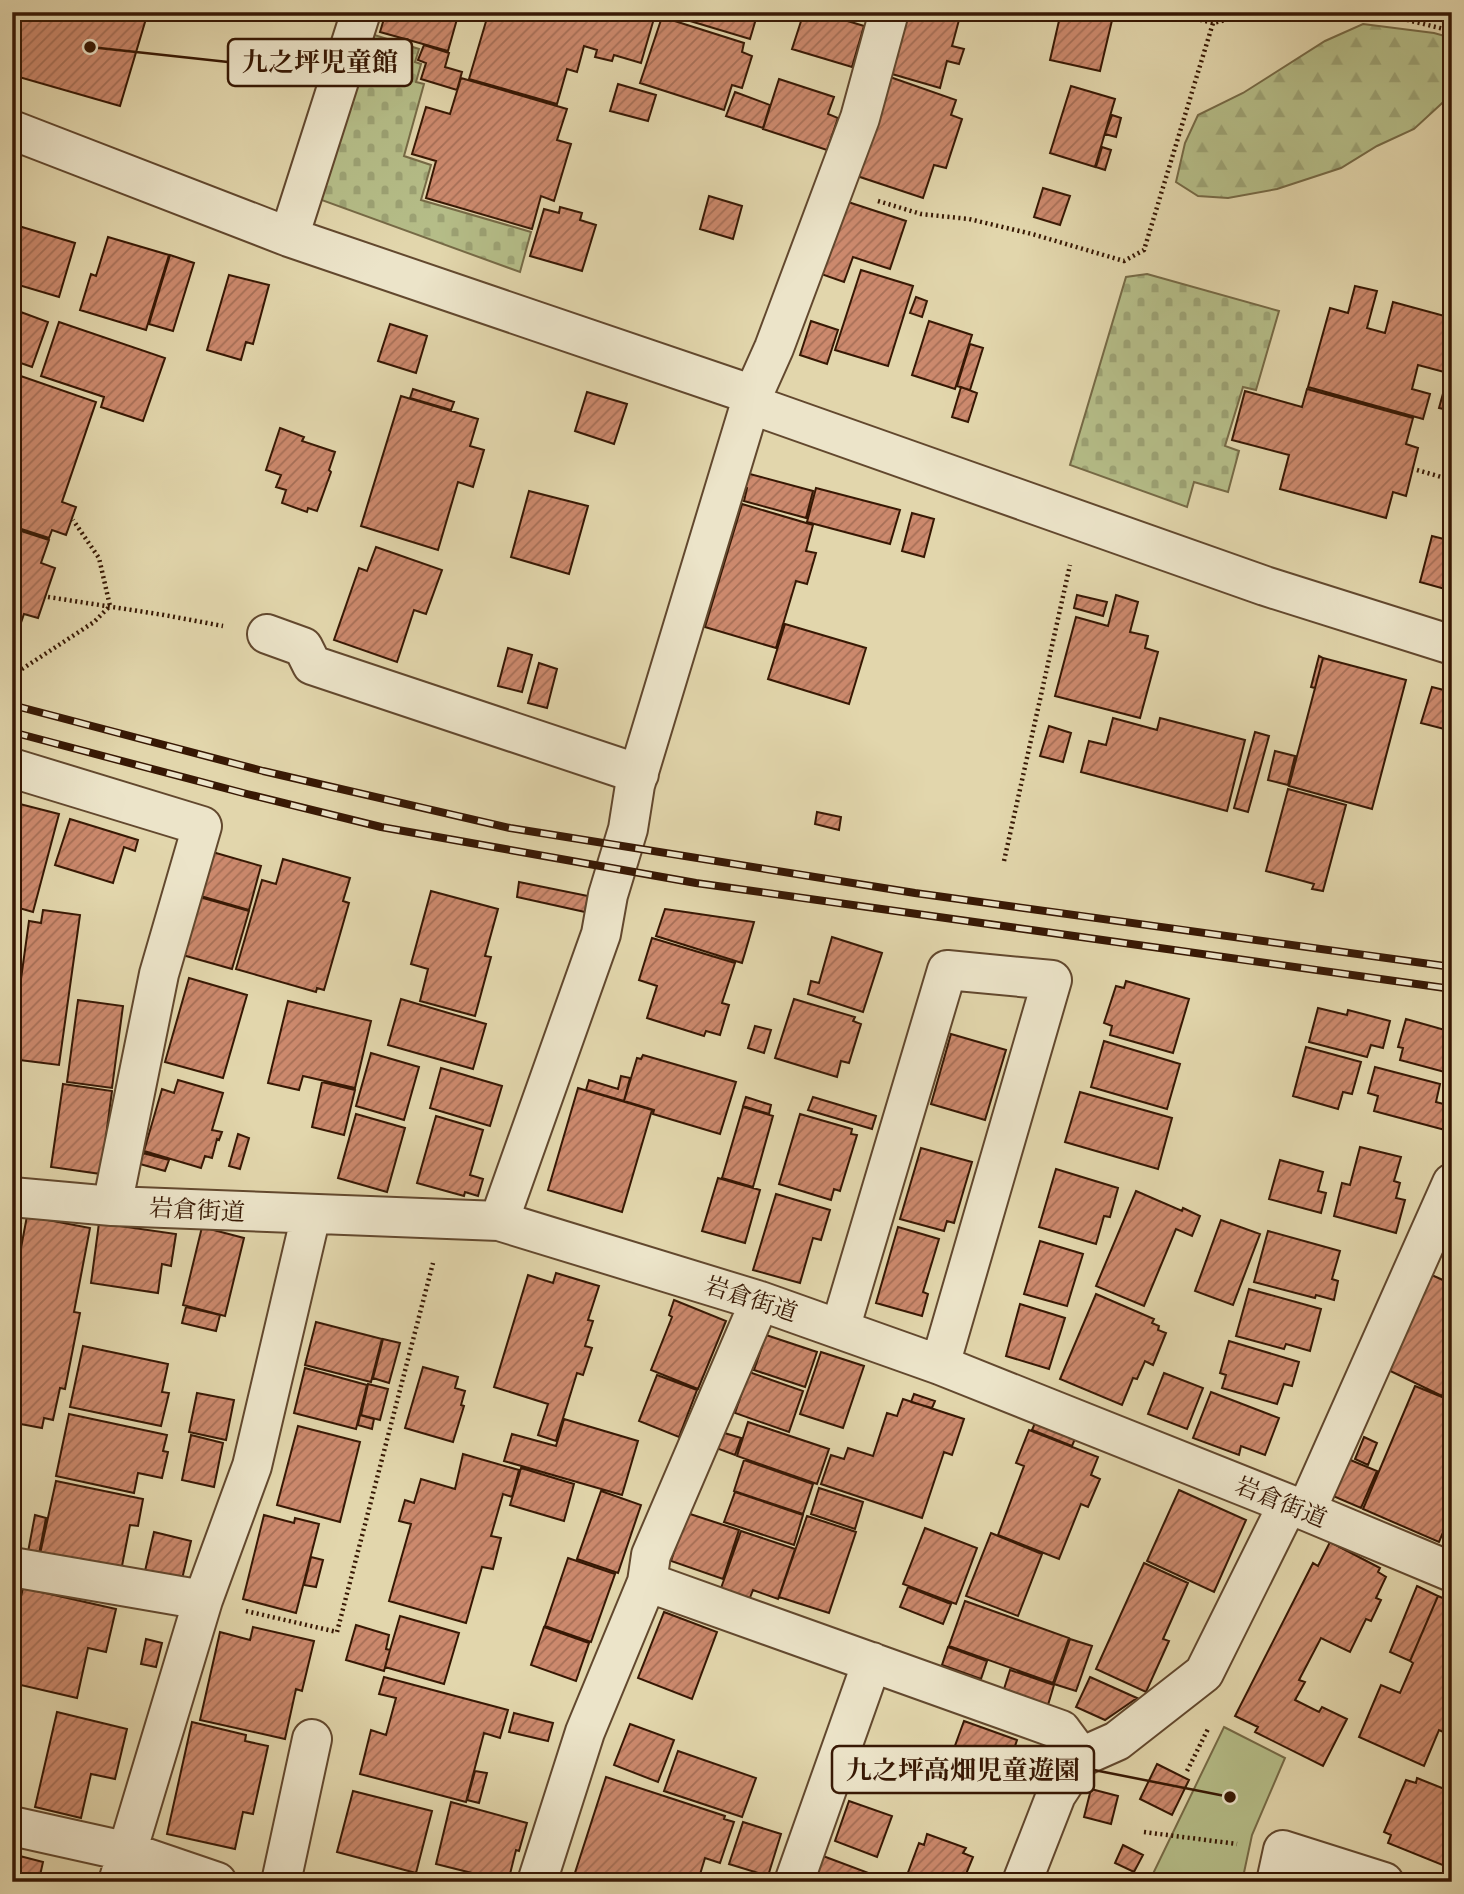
<svg xmlns="http://www.w3.org/2000/svg" width="1464" height="1894" font-family="'Gentium Book Plus','Noto Serif JP',serif">
  <style>
    .green { fill: #b5bd88; stroke: #766a46; stroke-width: 2 }
    .forest { fill: url(#forest-firs); stroke: #766a46; stroke-width: 2 }
    .cemetery { fill: url(#cemetery-stones); stroke: #766a46; stroke-width: 2 }
    .building { fill: url(#building-hatch); stroke: #371804; stroke-width: 2 }
    .lines { fill: none; stroke-linecap: round; stroke-linejoin: round }
    .minor-casing { stroke: #62482e; stroke-width: 42 }
    .path { stroke: #371804; stroke-width: 4.5; stroke-dasharray: 2 3.5; stroke-linecap: butt }
    .minor { stroke: #ece4c9; stroke-width: 38 }
    .rail-casing { stroke: #371804; stroke-width: 8 }
    .rail { stroke: #ece4c9; stroke-width: 5; stroke-dasharray: 16; stroke-linecap: butt }
    .labels { text-anchor: middle; stroke-width: 6; stroke-linejoin: round; paint-order: stroke }
    .street-label { font-size: 24px; fill: #371804; stroke: #ece4c9 }
    .leader { fill: none; stroke: #371804; stroke-width: 2.5 }
    .callout-dot { fill: #371804; stroke: #ece4c9; stroke-width: 2.5 }
    .callout { fill: #ece4c9; stroke: #371804; stroke-width: 2.5 }
    .callout-label { font-size: 26px; text-anchor: middle; font-weight: bold; fill: #371804 }
  </style>
  <defs>
    <pattern id="forest-firs" width="22" height="20" patternUnits="userSpaceOnUse" patternTransform="scale(1.75)"><rect width="22" height="20" fill="#b5bd88"/><path d="M5 1l3.5 6h-7zM16 11l3.5 6h-7z" fill="#9ca274"/></pattern>
    <pattern id="cemetery-stones" width="16" height="16" patternUnits="userSpaceOnUse" patternTransform="scale(1.75)"><rect width="16" height="16" fill="#b5bd88"/><path d="M2 7V4a2 2 0 0 1 4 0v3zM10 15v-3a2 2 0 0 1 4 0v3z" fill="#9ca274"/></pattern>
    <pattern id="building-hatch" width="6" height="6" patternUnits="userSpaceOnUse" patternTransform="scale(1.75)"><rect width="6" height="6" fill="#cc896d"/><path d="M-1 1l2-2M0 6l6-6M5 7l2-2" fill="none" stroke="#a66f57"/></pattern>
  </defs>
  <rect width="100%" height="100%" fill="#e2d6ac"/>
  <filter id="stains"><feTurbulence type="fractalNoise" baseFrequency=".00286" numOctaves="4"/><feColorMatrix values="0 0 0 0 .2 0 0 0 0 .09 0 0 0 0 .02 0 0 0 .5 -.17"/></filter>
  <radialGradient id="worn" r=".72"><stop offset=".6" stop-color="#630" stop-opacity="0"/><stop offset="1" stop-color="#630" stop-opacity=".3"/></radialGradient>
  <path class="green" d="M1224,1727L1285,1758L1252,1835L1242,1882H1149Z"/>
  <path class="forest" d="M1363,24L1434,33L1452,38V94L1414,129L1377,146L1341,168L1277,189L1228,198L1198,196L1176,182L1185,143L1198,115L1243,93L1325,41Z"/>
  <path class="cemetery" d="M368,33L419,49L415,62L421,64L416,82L424,84L404,156L431,165L421,200L531,232L520,272L316,198Z
    M1147,274L1279,311L1256,390L1243,387L1225,446L1239,451L1228,492L1194,482L1187,507L1070,465L1126,277Z"/>
  <path class="building" d="M12,12H148L120,106L12,75Z
    M386,12H459L448,51L380,32Z
    M467,12H646L655,15L641,63L614,55L612,61L595,57L597,50L584,46L577,72L567,69L557,104L469,79L487,18Z
    M660,12H758L750,39Z
    M804,12H818L864,26L852,67L792,49Z
    M909,12H931L959,20L952,46L964,49L959,64L947,61L940,88L892,74Z
    M1061,12H1114L1100,71L1050,60Z
    M662,17L744,43L742,52L752,56L742,88L732,85L724,110L640,83Z
    M424,45L449,53L445,67L462,72L457,90L421,79L426,63L418,60Z
    M890,77L956,100L951,115L962,119L946,168L934,165L923,198L857,176Z
    M461,78L567,109L557,140L571,144L554,201L541,196L532,229L426,198L436,161L412,154L426,107L450,114Z
    M779,79L834,97L828,114L838,118L827,150L763,129Z
    M618,84L656,95L648,121L610,111Z
    M1071,86L1115,99L1095,167L1050,153Z
    M735,92L770,105L763,128L726,116Z
    M1112,115L1121,118L1116,137L1105,134Z
    M1102,147L1111,150L1105,170L1096,167Z
    M1043,188L1070,196L1060,225L1034,217Z
    M709,196L742,206L733,239L700,229Z
    M845,201L906,221L890,269L853,257L844,282L821,274Z
    M560,207L582,213L580,220L596,225L582,271L530,256L544,209L559,213Z
    M12,224L75,243L59,297L12,283Z
    M108,237L169,255L146,330L80,310L91,274L96,276Z
    M170,255L194,263L173,331L149,324Z
    M861,270L913,286L888,366L835,350Z
    M229,275L269,285L253,344L246,342L241,360L207,350Z
    M1355,286L1377,291L1367,328L1385,333L1393,302L1452,318V357L1448,373L1418,365L1412,389L1430,394L1423,419L1308,387L1330,308L1348,313Z
    M916,297L927,301L922,317L910,313Z
    M18,311L48,322L32,367L12,360V329Z
    M811,321L838,330L827,364L800,355Z
    M929,321L972,335L955,389L912,375Z
    M59,322L165,358L143,421L101,407L104,397L41,376Z
    M390,324L427,336L416,373L378,361Z
    M970,344L983,348L970,390L957,386Z
    M1452,361V411L1439,408Z
    M12,373L96,402L62,502L76,507L66,535L52,530L49,538L12,526Z
    M961,387L977,393L968,422L952,417Z
    M413,389L454,402L451,410L410,398Z
    M1307,389L1413,418L1406,444L1418,448L1406,496L1393,492L1386,518L1280,489L1289,455L1232,440L1245,391L1302,407Z
    M587,392L627,404L614,444L575,431Z
    M401,396L478,419L470,446L484,450L473,487L458,482L438,550L361,526Z
    M280,428L304,437L302,441L335,452L329,470L331,472L317,511L308,508L307,512L282,503L286,490L276,487L281,475L266,470Z
    M746,473L813,491L806,518L744,501L747,488L742,486Z
    M816,488L900,510L890,544L807,522Z
    M529,491L588,506L569,574L511,557Z
    M742,504L813,525L806,551L816,553L807,584L796,581L776,648L705,627Z
    M912,513L934,519L924,557L902,551Z
    M12,528L49,540L41,563L55,568L38,618L24,614L16,637L12,635Z
    M1432,536L1452,541V591L1420,582Z
    M376,547L442,570L426,614L414,610L397,662L334,640L359,568L367,571Z
    M1077,595L1107,602L1103,616L1074,608Z
    M1116,595L1138,602L1130,632L1148,636L1145,648L1158,652L1140,718L1055,696L1076,617L1108,626Z
    M785,624L866,648L849,704L768,679Z
    M508,648L532,655L522,692L498,686Z
    M1319,656L1323,658L1315,688L1311,687Z
    M1323,658L1406,680L1372,809L1289,786Z
    M539,663L557,669L547,708L528,703Z
    M1432,687L1452,692V731L1421,723Z
    M1113,718L1157,730L1160,718L1245,740L1227,811L1081,772L1089,741L1106,745Z
    M1049,726L1071,733L1063,762L1040,756Z
    M1255,732L1269,736L1248,812L1234,808Z
    M1275,751L1295,756L1288,785L1268,780Z
    M1288,789L1346,805L1323,891L1312,889L1314,884L1266,871Z
    M12,802L59,814L33,912L12,906Z
    M817,812L841,817L839,830L815,824Z
    M70,819L138,840L135,851L124,847L113,883L55,865Z
    M209,851L261,866L249,910L197,895Z
    M283,859L350,878L343,901L349,903L324,990L317,988L316,992L236,969L262,880L276,884Z
    M519,882L588,896L585,912L517,897Z
    M431,891L498,909L485,956L491,957L475,1016L420,1001L428,969L411,964Z
    M196,896L249,911L232,969L179,954Z
    M665,909L754,922L742,963L656,936Z
    M43,910L80,915L59,1065L12,1059V1044L29,921L41,923Z
    M832,937L882,953L863,1012L808,994L811,981L819,983Z
    M652,938L735,963L722,1003L729,1005L720,1035L706,1031L704,1036L647,1018L657,986L639,980Z
    M189,978L247,995L223,1078L165,1062Z
    M1126,981L1189,999L1173,1053L1110,1035L1112,1026L1104,1023L1116,986L1124,988Z
    M401,999L486,1024L473,1069L388,1045Z
    M794,999L855,1017L853,1021L861,1024L849,1063L841,1061L837,1077L775,1058Z
    M78,1000L123,1006L112,1088L67,1082Z
    M288,1001L371,1021L355,1088L303,1076L299,1090L268,1083Z
    M1318,1008L1347,1015L1348,1010L1390,1021L1383,1048L1371,1045L1367,1057L1309,1042Z
    M1406,1019L1452,1032V1074L1400,1060L1403,1048L1398,1047Z
    M755,1026L771,1030L764,1053L748,1048Z
    M951,1034L1006,1050L985,1120L931,1104Z
    M1104,1041L1180,1064L1167,1109L1091,1087Z
    M1306,1047L1361,1062L1352,1094L1343,1092L1338,1109L1293,1096Z
    M371,1053L419,1067L404,1120L356,1106Z
    M643,1055L736,1082L720,1134L653,1114L654,1110L624,1101L637,1058L641,1059Z
    M1375,1067L1440,1084L1436,1102L1451,1106L1445,1130L1374,1111L1378,1096L1368,1093Z
    M441,1068L502,1086L490,1126L430,1108Z
    M621,1076L630,1078L624,1101L586,1090L589,1080L618,1089Z
    M178,1080L223,1093L212,1130L222,1132L219,1140L217,1139L212,1158L205,1156L201,1168L144,1151L162,1089L174,1093Z
    M322,1082L355,1090L344,1135L312,1127Z
    M63,1084L112,1091L101,1174L51,1167Z
    M578,1088L652,1110L622,1212L548,1190Z
    M1080,1092L1172,1118L1158,1169L1065,1142Z
    M746,1097L771,1105L769,1114L743,1106Z
    M813,1097L876,1116L872,1129L808,1110Z
    M743,1107L773,1116L753,1187L722,1178Z
    M356,1114L405,1128L387,1192L338,1178Z
    M800,1114L852,1129L851,1134L857,1135L840,1191L834,1189L831,1200L779,1184Z
    M436,1116L483,1130L470,1175L483,1179L478,1196L465,1192L464,1196L417,1183Z
    M238,1134L249,1138L240,1169L229,1166Z
    M1360,1147L1401,1157L1394,1181L1400,1183L1396,1198L1405,1200L1396,1233L1334,1216L1342,1183L1350,1185Z
    M921,1148L972,1162L954,1223L947,1221L944,1231L900,1219Z
    M143,1153L169,1160L165,1171L140,1164Z
    M1280,1160L1323,1172L1318,1191L1326,1193L1321,1213L1269,1199Z
    M1056,1169L1118,1188L1110,1217L1104,1216L1096,1244L1039,1227Z
    M718,1178L760,1190L745,1243L702,1231Z
    M1136,1191L1182,1211L1183,1208L1200,1216L1192,1236L1176,1229L1144,1306L1096,1286Z
    M776,1194L830,1210L821,1240L813,1238L800,1283L753,1270Z
    M27,1216L90,1228L74,1312L80,1313L65,1389L60,1388L53,1420L44,1418L42,1428L15,1423L17,1413L12,1412V1296Z
    M1221,1220L1260,1234L1233,1305L1195,1291Z
    M12,1222L21,1224L12,1269Z
    M99,1223L176,1234L171,1266L162,1264L158,1293L91,1283Z
    M202,1227L244,1238L225,1316L183,1305Z
    M898,1227L939,1239L923,1292L928,1294L922,1316L876,1303Z
    M1268,1231L1340,1251L1332,1279L1338,1281L1334,1300L1316,1295L1315,1298L1254,1282Z
    M1040,1241L1083,1254L1067,1306L1024,1294Z
    M556,1273L599,1286L588,1320L593,1321L585,1346L592,1348L583,1375L577,1373L556,1441L538,1435L548,1404L494,1387L528,1275L553,1283Z
    M1427,1273L1452,1284V1376L1442,1396L1382,1367Z
    M1249,1289L1321,1309L1310,1351L1286,1344L1284,1349L1236,1336Z
    M1096,1294L1154,1319L1152,1323L1159,1326L1158,1330L1166,1333L1153,1365L1145,1361L1137,1379L1133,1378L1122,1405L1060,1379Z
    M674,1300L726,1321L698,1389L651,1370L672,1317L669,1315Z
    M1020,1304L1065,1318L1049,1369L1006,1356Z
    M186,1307L220,1315L216,1331L182,1323Z
    M316,1322L382,1339L371,1382L305,1365Z
    M766,1335L817,1352L805,1387L754,1370Z
    M383,1339L400,1343L389,1383L373,1378Z
    M1229,1341L1299,1362L1292,1386L1284,1384L1277,1404L1222,1388L1226,1375L1220,1373Z
    M83,1346L168,1364L162,1392L169,1393L161,1426L70,1407Z
    M821,1352L864,1366L843,1428L800,1414Z
    M423,1367L458,1377L455,1388L465,1391L461,1405L464,1406L453,1442L405,1428Z
    M305,1368L367,1385L356,1429L294,1413Z
    M749,1372L803,1391L789,1432L735,1413Z
    M1164,1373L1203,1388L1187,1429L1148,1414Z
    M657,1375L697,1390L679,1437L639,1421Z
    M368,1384L388,1389L380,1420L361,1415Z
    M1415,1386L1452,1401V1511L1439,1542L1363,1509Z
    M1211,1392L1279,1418L1265,1455L1241,1446L1239,1455L1193,1438Z
    M197,1393L234,1400L226,1440L189,1432Z
    M914,1394L935,1401L932,1408L911,1402Z
    M903,1399L964,1419L952,1455L944,1452L922,1518L821,1484L831,1455L844,1459L848,1448L873,1456L887,1413L897,1416Z
    M69,1414L167,1435L163,1451L168,1452L162,1478L138,1473L134,1493L56,1476Z
    M360,1415L374,1419L372,1429L358,1425Z
    M564,1419L638,1441L622,1495L504,1461L512,1434L556,1446Z
    M748,1422L829,1449L817,1484L737,1456Z
    M1035,1423L1075,1439L1072,1446L1032,1430Z
    M298,1426L360,1442L340,1522L277,1505Z
    M1029,1430L1098,1457L1091,1475L1100,1479L1088,1507L1081,1504L1059,1559L998,1535L1024,1466L1016,1463Z
    M721,1432L741,1438L735,1455L716,1448Z
    M191,1435L223,1443L214,1487L182,1480Z
    M1364,1437L1377,1443L1368,1465L1355,1459Z
    M463,1454L519,1470L512,1497L503,1494L491,1536L501,1538L493,1569L482,1567L466,1623L389,1601L411,1524L399,1521L405,1500L414,1503L421,1479L455,1489Z
    M1348,1459L1377,1471L1361,1508L1333,1496Z
    M744,1460L813,1484L803,1514L734,1491Z
    M521,1468L574,1484L564,1521L510,1505Z
    M56,1481L143,1499L138,1526L130,1525L121,1571L40,1554Z
    M819,1488L863,1502L855,1529L811,1514Z
    M1179,1490L1246,1520L1214,1592L1147,1561Z
    M601,1491L641,1505L618,1573L577,1559Z
    M735,1492L803,1515L794,1545L724,1522Z
    M687,1513L739,1530L723,1579L671,1561Z
    M35,1515L46,1518L39,1554L28,1552Z
    M264,1515L294,1523L295,1518L319,1524L296,1613L243,1599Z
    M807,1516L856,1532L829,1613L779,1597Z
    M925,1528L977,1548L956,1604L903,1584Z
    M741,1531L795,1549L778,1599L753,1590L749,1600L720,1591Z
    M154,1532L191,1541L182,1579L145,1571Z
    M991,1533L1042,1554L1018,1616L966,1596Z
    M1330,1542L1380,1568L1378,1572L1386,1577L1376,1598L1381,1600L1371,1621L1366,1619L1350,1652L1321,1638L1299,1680L1305,1682L1295,1700L1319,1712L1322,1707L1347,1719L1323,1766L1255,1732L1258,1727L1235,1716L1313,1563L1318,1566Z
    M311,1557L323,1560L316,1587L304,1585Z
    M568,1558L615,1574L591,1642L545,1626Z
    M1144,1563L1188,1583L1163,1639L1169,1641L1146,1692L1096,1669Z
    M1417,1586L1438,1596L1410,1661L1390,1652Z
    M908,1587L951,1604L943,1624L900,1607Z
    M23,1588L116,1609L106,1652L88,1648L77,1698L12,1683V1634Z
    M1438,1596L1452,1602V1736L1439,1730L1424,1766L1359,1737L1381,1685L1400,1693L1413,1663L1410,1661Z
    M965,1601L1069,1638L1053,1683L949,1646Z
    M664,1612L717,1632L692,1699L638,1678Z
    M400,1616L459,1633L444,1684L385,1667Z
    M356,1625L389,1635L386,1649L390,1650L384,1671L346,1660Z
    M253,1627L314,1641L302,1691L296,1689L285,1739L200,1720L220,1632L250,1640Z
    M544,1627L589,1643L576,1681L531,1665Z
    M146,1639L162,1643L156,1667L141,1664Z
    M1070,1639L1092,1646L1076,1691L1054,1684Z
    M948,1647L987,1661L981,1679L942,1665Z
    M1010,1670L1054,1685L1048,1705L1004,1689Z
    M384,1677L508,1710L500,1738L484,1733L466,1802L360,1774L371,1730L386,1735L396,1698L379,1694Z
    M1090,1677L1137,1698L1105,1720L1076,1707Z
    M57,1712L127,1729L115,1779L91,1774L81,1818L35,1807Z
    M514,1713L553,1723L548,1741L509,1732Z
    M964,1721L1017,1740L1006,1773L952,1754Z
    M192,1722L246,1735L245,1741L268,1746L253,1814L243,1812L235,1849L167,1834Z
    M630,1724L674,1740L658,1782L614,1765Z
    M678,1751L756,1778L742,1817L664,1791Z
    M1157,1764L1189,1780L1172,1815L1140,1799Z
    M475,1771L487,1773L479,1803L467,1800Z
    M606,1777L725,1816L724,1819L734,1822L720,1863L705,1858L698,1881L691,1879L690,1882H581L573,1879Z
    M1417,1778L1452,1792V1848L1445,1866L1388,1843L1391,1835L1384,1832L1406,1780L1416,1783Z
    M1091,1789L1118,1796L1111,1824L1084,1817Z
    M353,1791L432,1811L416,1873L337,1852Z
    M849,1801L892,1816L877,1857L835,1841Z
    M451,1802L527,1823L519,1851L516,1850L508,1882L436,1864Z
    M743,1822L781,1834L768,1876L729,1864Z
    M927,1834L966,1848L963,1853L973,1857L966,1874L985,1882H916L906,1878L919,1843L924,1845Z
    M1123,1845L1143,1855L1134,1872L1115,1863Z
    M12,1854L43,1862L39,1880L45,1882H12Z
    M823,1856L882,1878L881,1882H814Z"/>
  <g class="lines">
    <g class="minor-casing">
      <path id="minor" d="M12,130L289,237L753,395
        M289,237L361,12
        M750,404L1265,586L1452,645
        M267,634L303,647L312,665L639,774
        M12,768L202,826L159,974L112,1206
        M12,1197L112,1206L499,1221L760,1301L940,1365L1306,1511L1452,1572
        M499,1221L601,934L608,895L628,829L635,785L753,395L774,348L860,118L889,12
        M840,1329L947,970L1052,980L940,1365
        M1306,1511L1452,1183
        M12,1567L203,1600
        M647,1582L1061,1730L1081,1757
        M12,1826L129,1852L217,1882
        M118,1882L203,1600L252,1466L311,1215
        M281,1882L312,1739
        M537,1882L585,1732L647,1582L651,1555L760,1301
        M794,1882L872,1662
        M1022,1882L1056,1795L1081,1757L1117,1741L1204,1673L1288,1504
        M1276,1882L1283,1850L1384,1882"/>
    </g>
    <path class="path" d="M1168,12L1213,23L1258,12
      M1375,12L1452,31
      M878,201L921,214L969,219L1032,234L1124,261L1144,250L1213,23
      M1417,470L1452,480
      M48,597L164,615L223,626
      M12,672L16,673L94,622L110,606L99,558L73,520
      M1004,861L1070,565
      M246,1611L337,1632L433,1263
      M1187,1771L1208,1729
      M1144,1832L1237,1844"/>
    <use href="#minor" class="minor"/>
    <g class="rail-casing">
      <path id="rail" d="M12,705L263,771L510,828L915,893L1452,967
        M12,732L247,794L381,827L696,883L1452,989"/>
    </g>
    <use href="#rail" class="rail"/>
  </g>
  <g class="labels">
    <g class="street-label">
      <text transform="translate(197 1210) rotate(3)" y="8">岩倉街道</text>
      <text transform="translate(751 1299) rotate(18)" y="8">岩倉街道</text>
      <text transform="translate(1281 1502) rotate(22)" y="8">岩倉街道</text>
    </g>
  </g>
  <path class="leader" d="M90 47L228 62M1230 1797L1094 1770"/>
  <g class="callout-dot">
    <circle cx="90" cy="47" r="7"/>
    <circle cx="1230" cy="1797" r="7"/>
  </g>
  <g class="callout">
    <rect x="228" y="39" width="184" height="47" rx="7"/>
    <rect x="832" y="1746" width="262" height="47" rx="7"/>
  </g>
  <g class="callout-label">
    <text x="320" y="71">九之坪児童館</text>
    <text x="963" y="1779">九之坪高畑児童遊園</text>
  </g>
  <rect width="1464" height="1894" fill="none" stroke="#e2d6ac" stroke-width="42"/>
  <rect x="14" y="14" width="1436" height="1866" fill="none" stroke="#371804" stroke-width="3.5"/>
  <rect x="21" y="21" width="1422" height="1852" fill="none" stroke="#371804" stroke-width="2"/>
  <rect width="100%" height="100%" filter="url(#stains)"/>
  <rect width="100%" height="100%" fill="url(#worn)"/>
</svg>
